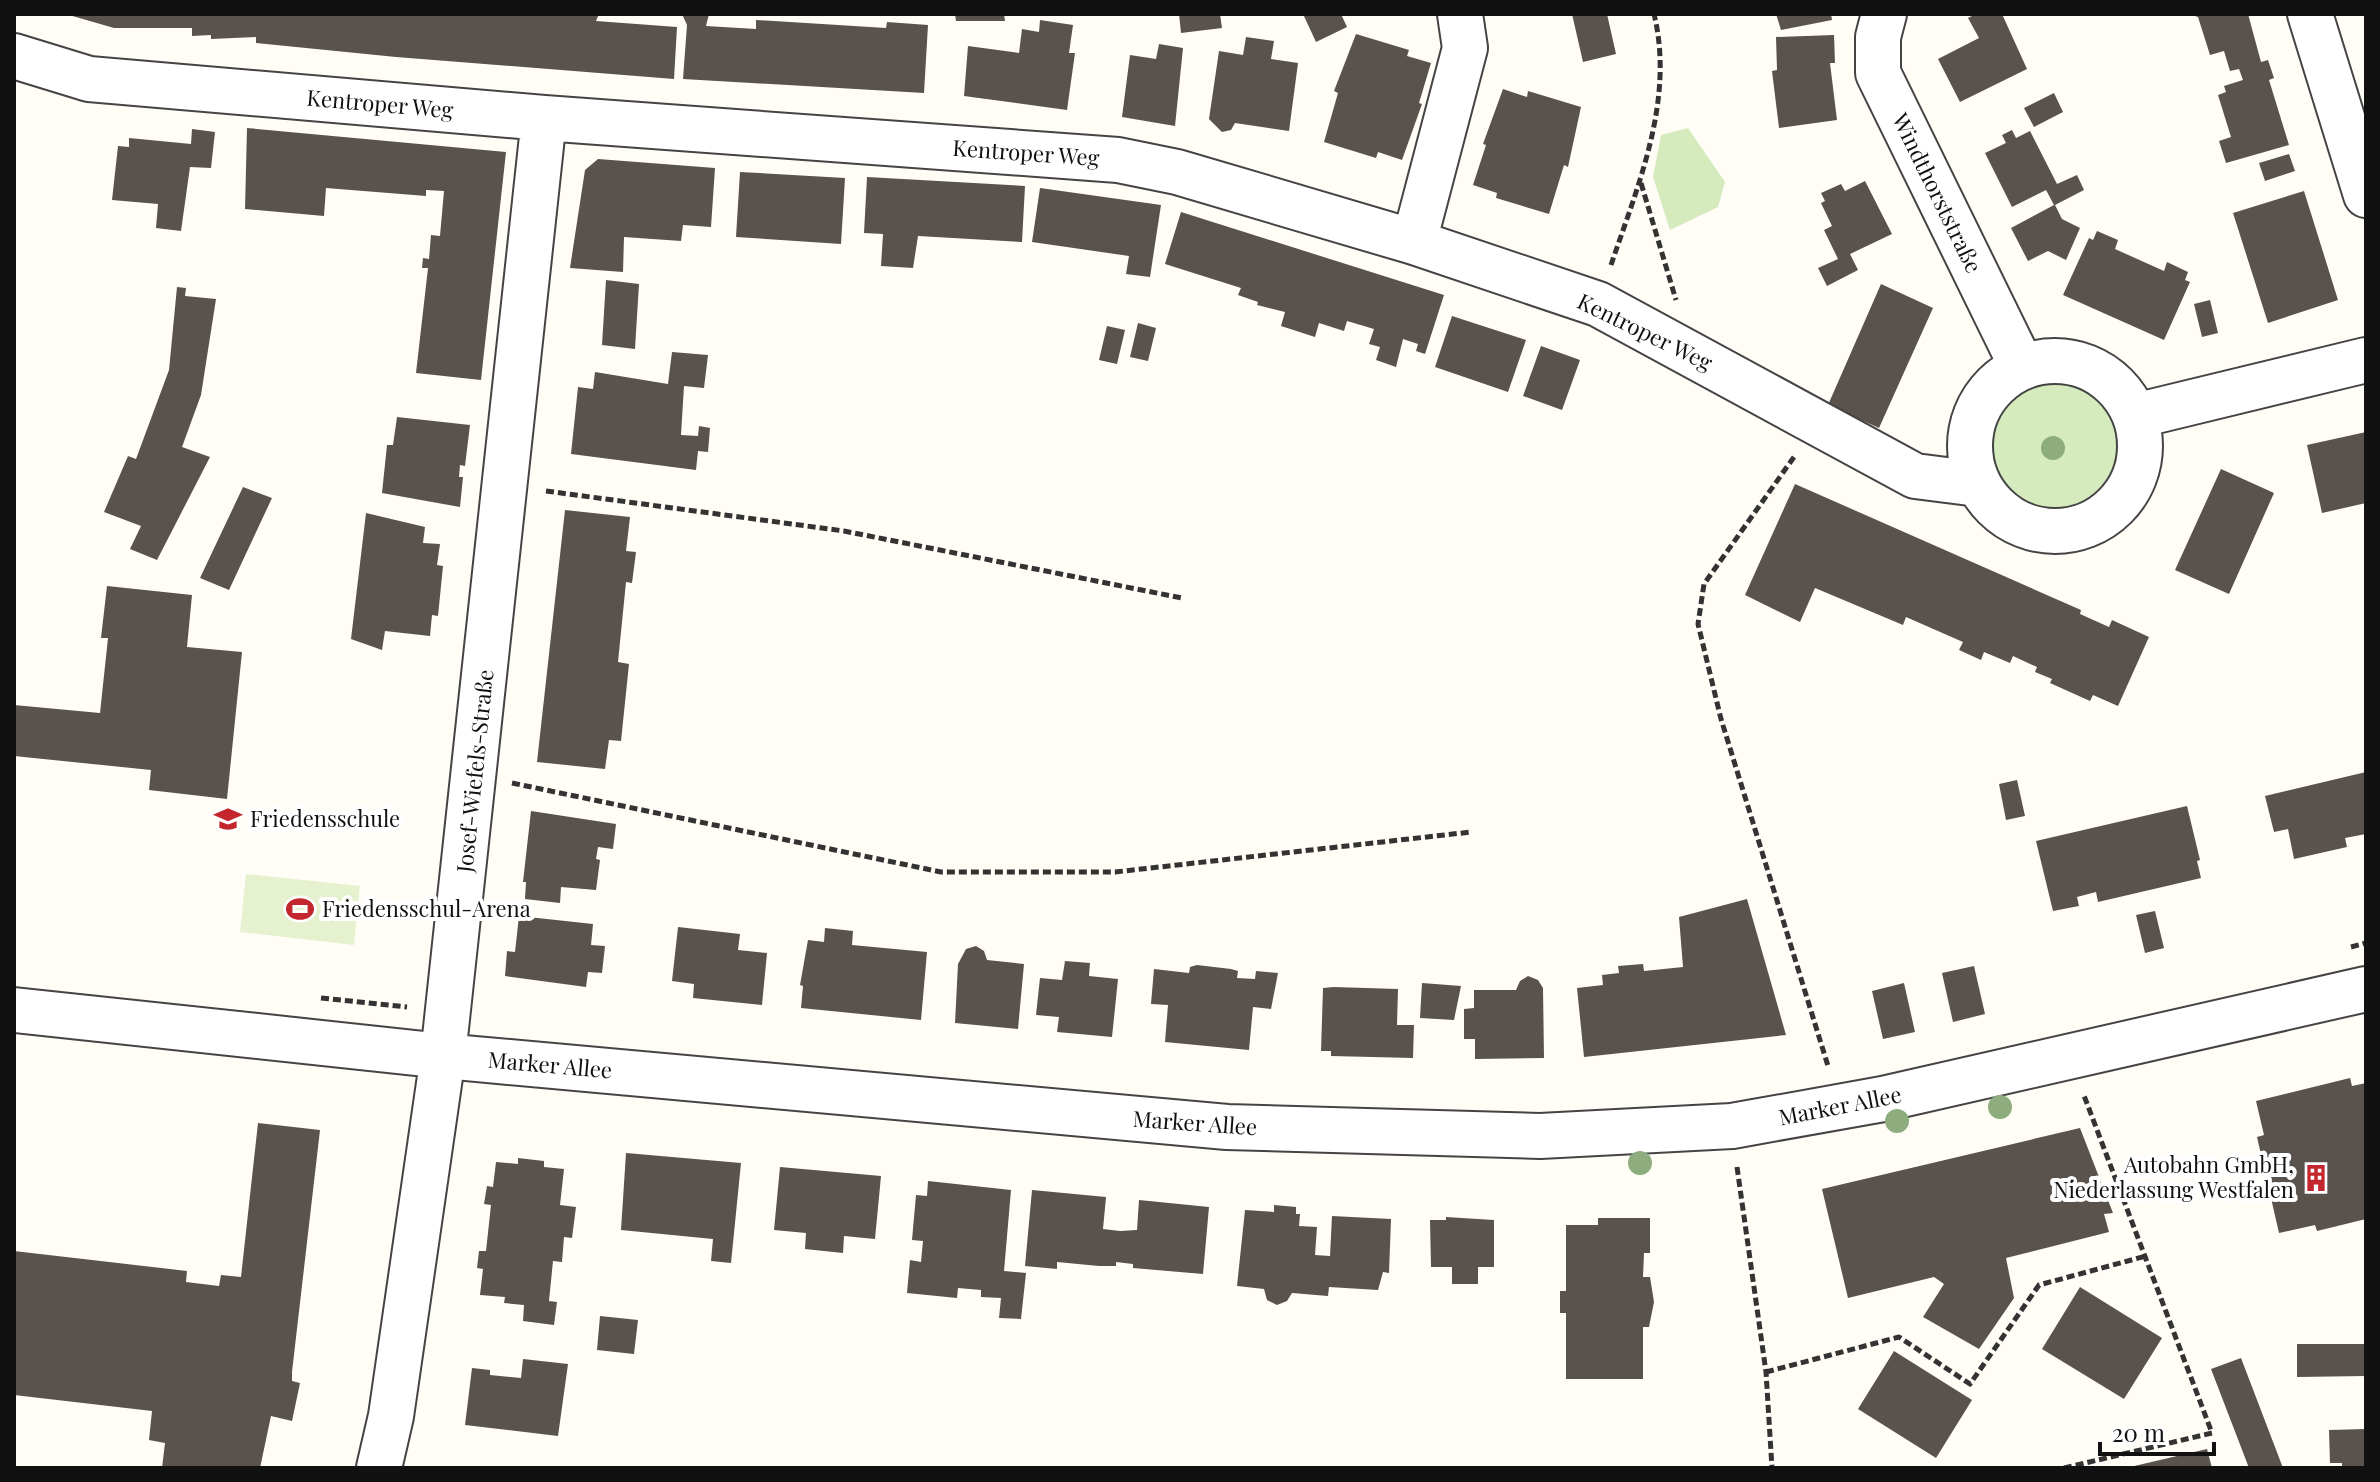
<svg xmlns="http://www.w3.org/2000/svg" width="2380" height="1482" font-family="'Playfair Display',serif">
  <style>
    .green { fill: #d5ebbd }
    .pitch { fill: #e6f2cf }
    .building { fill: #5a524d }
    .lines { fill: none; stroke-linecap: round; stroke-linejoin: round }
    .minor-casing { stroke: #444; stroke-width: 48 }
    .path { stroke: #333; stroke-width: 5; stroke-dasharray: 8 4; stroke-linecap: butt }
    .minor { stroke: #fff; stroke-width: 44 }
    .tree { fill: #8dad7f }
    .labels { text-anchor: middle; stroke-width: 8; stroke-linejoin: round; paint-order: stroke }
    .street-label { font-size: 22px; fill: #111; stroke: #fff }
    .poi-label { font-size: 22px; fill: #111; stroke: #fff; text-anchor: start }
  </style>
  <rect width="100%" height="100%" fill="#fffdf5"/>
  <path class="green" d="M1688,128L1725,182L1718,207L1670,230L1653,177L1661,135Z
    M1989 445a68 68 0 1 1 136 0a68 68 0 1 1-136 0Z"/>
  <path class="pitch" d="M246,874L360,886L354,945L240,932Z"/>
  <path class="building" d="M599,14L596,21L677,27L674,79L396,57L256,43V37L211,39V35L192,36V28H114L69,15Z
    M682,14H709L706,26L756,29V20L886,28L887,22L928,25L924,93L683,79L687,25Z
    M955,14H1004L1005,21H956Z
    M1179,14H1220L1222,28L1181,33Z
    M1303,14H1341L1347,27L1316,42Z
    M1572,14H1607L1616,54L1583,62Z
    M1776,14H1831L1832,20L1781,30Z
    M1976,14H2002L2027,69L1960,102L1938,59L1979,38L1968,18Z
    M2189,14H2248L2261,62L2268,60L2274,78L2269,80L2289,145L2226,163L2219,141L2231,137L2218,95L2226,92L2224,86L2243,80L2239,69L2230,71L2224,51L2210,55L2198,17Z
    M1040,20L1073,25L1069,53H1075L1067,110L964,96L968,46L1019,53L1022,29L1039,32Z
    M1356,34L1409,50L1407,56L1431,63L1419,103L1422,104L1402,160L1378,152L1376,158L1324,142L1338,93L1334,91Z
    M1834,35L1835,63H1830L1837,120L1779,128L1772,71L1777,70L1776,37Z
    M1246,37L1274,41L1271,59L1298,63L1289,131L1235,123L1231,130L1222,132L1209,119L1219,51L1243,55Z
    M1159,44L1183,48L1175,126L1122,117L1130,55L1156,59Z
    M1503,89L1527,97L1528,91L1581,107L1568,167L1564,165L1549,214L1496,198L1497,193L1473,185L1486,145L1483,144Z
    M2054,93L2063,112L2034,127L2024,108Z
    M247,128L506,152L481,380L416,373L428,268H422L423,258L429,259L431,235L440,236L444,191L426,190V196L326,188L324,216L245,209Z
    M192,129L215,132L211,168L190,167L181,231L156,228L158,204L112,200L118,146L129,147V138L191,144Z
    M2012,130L2016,138L2030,131L2057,184L2077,175L2084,190L2055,205L2062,219L2080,228L2066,260L2048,251L2028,261L2011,228L2054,205L2046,190L2012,207L1985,153L2006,143L2002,135Z
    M2289,154L2295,171L2265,181L2259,163Z
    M598,159L715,168L711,227L683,225L681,241L624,237L623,272L570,268L585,170Z
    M740,172L845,178L841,244L736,237Z
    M867,177L1025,186L1022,242L918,236L913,268L881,266L883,234L864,233Z
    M1865,181L1892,234L1850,254L1858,270L1827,286L1818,268L1838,259L1824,230L1832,226L1821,203L1825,201L1821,193L1841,184L1845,191Z
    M1040,188L1161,205L1150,277L1126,274L1129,256L1032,242Z
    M2304,191L2338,300L2268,323L2233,213Z
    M1181,212L1444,295L1425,354L1416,351L1418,344L1403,339L1396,367L1376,360L1380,347L1369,344L1374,329L1347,321L1344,331L1319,323L1315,337L1281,326L1285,312L1257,305L1258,302L1238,295L1241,288L1165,264Z
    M2097,231L2118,240L2115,249L2164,271L2167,262L2188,272L2185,280L2190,282L2164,340L2063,295L2089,238L2093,240Z
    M606,280L639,284L635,349L602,345Z
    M1881,284L1933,308L1879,428L1828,405Z
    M177,287L186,288L185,296L216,299L201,395L182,447L210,457L157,560L130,549L141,526L104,512L128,456L136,459L169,370Z
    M2210,300L2218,333L2202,337L2194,304Z
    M1452,316L1526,340L1508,392L1435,367Z
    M1138,323L1156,328L1148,361L1130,357Z
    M1107,326L1125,330L1117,364L1099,360Z
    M1541,346L1580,360L1562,410L1523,396Z
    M672,352L708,355L704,388L684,386L681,435L698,436L699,426L710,428L708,452L698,451L696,470L571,454L578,387L593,389L595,372L668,384Z
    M397,417L470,425L465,466L460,465L459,477H463L460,507L382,493L387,445H393Z
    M2366,432V503L2322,513L2307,445Z
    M2221,469L2274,493L2229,594L2175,570Z
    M1795,484L2081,610L2080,614L2109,627L2112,620L2149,637L2118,706L2093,695L2090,701L2050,683L2052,679L2035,672L2037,667L2013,656L2010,663L1984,652L1981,660L1959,650L1963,642L1906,617L1903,625L1815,588L1800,622L1745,595Z
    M243,487L272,498L229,590L200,578Z
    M565,510L630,517L626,551L636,552L632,583L626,582L618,662L629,664L621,741L609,740L605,769L537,762Z
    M366,513L425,527L423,543L440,544L437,565L443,566L438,616L432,615L430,636L385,631L382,650L351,639Z
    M107,586L192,595L187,647L242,652L227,799L149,790L151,770L14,756V705L100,713L108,638H101Z
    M2366,772V834L2345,838L2347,847L2294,859L2288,829L2274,832L2265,796Z
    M2017,780L2025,816L2006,820L1999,784Z
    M2187,806L2200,860L2197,861L2201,878L2098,902L2096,892L2077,897L2079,906L2053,911L2036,841Z
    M531,811L616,824L613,849L598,847L596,859L600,860L596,890L561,887L560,903L525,899L526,882H523Z
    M1747,899L1786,1035L1584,1057L1577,988L1603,985L1602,975L1619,973L1618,966L1643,964L1644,971L1683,967L1679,917Z
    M2155,911L2164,948L2145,953L2136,915Z
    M519,916L593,924L591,945L605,946L602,973L588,972L586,987L505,976L507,951L515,952Z
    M678,927L740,934L738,950L767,953L762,1005L693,998L694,984L672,981Z
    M825,928L853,931L852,945L927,952L921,1020L801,1008L803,986L800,985L808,940L824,942Z
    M976,946L984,951L987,960L1024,964L1018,1029L955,1023L958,964L966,949Z
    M1065,961L1090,963L1089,976L1118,979L1112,1037L1057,1032L1059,1017L1036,1015L1040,978L1062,980Z
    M1197,965L1231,969L1238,971L1237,978L1255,979L1256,971L1278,973L1271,1009L1253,1007L1249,1050L1165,1042L1168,1005L1151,1004L1154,969L1189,973L1190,967Z
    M1974,966L1985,1014L1953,1022L1942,973Z
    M1528,976L1538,980L1543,988L1544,1058L1475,1059V1039H1464V1009L1474,1008V990H1516L1520,981Z
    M1422,983L1461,986L1454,1020L1420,1018Z
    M1904,983L1915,1032L1883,1039L1872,991Z
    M1334,987L1398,989L1397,1025H1414L1413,1058L1331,1056V1051H1321L1323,988Z
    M2350,1078L2352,1086L2366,1083V1219L2317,1231L2315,1225L2279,1233L2257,1137L2264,1135L2256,1101Z
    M258,1123L320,1130L292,1372V1381L300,1383L292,1421L271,1416L260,1468H162L165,1443L149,1440L152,1411L14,1395V1251L187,1271L186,1282L219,1286L221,1275L241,1277Z
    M2080,1128L2113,1213L2104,1214L2109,1232L2006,1258L2014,1298L1979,1349L1923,1317L1944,1284L1934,1277L1848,1298L1822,1189Z
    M626,1153L741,1163L731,1263L711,1261L713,1239L621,1230Z
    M518,1158L544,1161V1167L564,1169L560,1205L576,1207L572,1238L564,1237L562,1262L553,1261L549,1301L557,1302L554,1325L523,1321L524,1305L504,1303L505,1297L480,1295L483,1269L477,1268L479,1251H486L491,1205L484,1204L487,1186L493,1187L496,1162L518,1164Z
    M780,1167L881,1176L875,1239L844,1236L843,1253L805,1249L806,1233L774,1230Z
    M928,1181L1011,1190L1004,1271L1026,1273L1021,1319L999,1318L1001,1298L981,1297V1290L958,1288L957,1298L907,1293L910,1260L921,1262L922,1251L923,1241L912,1240L916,1195L927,1196Z
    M1032,1190L1106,1197L1103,1229L1120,1231L1137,1230L1139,1200L1209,1207L1203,1274L1133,1268V1264L1116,1262V1266H1099L1057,1262V1269L1025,1266Z
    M1274,1205L1296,1207V1214H1300L1299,1226L1317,1227L1315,1255L1330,1256L1332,1216L1391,1219L1389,1273L1383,1272L1378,1290L1329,1287L1328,1296L1292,1293L1287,1301L1277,1305L1267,1300L1264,1289L1237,1286L1245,1210L1274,1212Z
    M1446,1217L1494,1220V1267H1478V1284H1452V1267H1431L1430,1220H1446Z
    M1598,1218H1650V1253H1644L1643,1277H1650L1654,1302L1649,1327H1643V1379H1566V1313H1560V1291H1566V1225H1598Z
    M2080,1287L2162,1338L2124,1399L2042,1349Z
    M600,1316L638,1320L634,1354L597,1350Z
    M2297,1344H2366V1376L2297,1377Z
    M1894,1351L1972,1400L1936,1458L1858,1409Z
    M2241,1358L2283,1468H2249L2211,1369Z
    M523,1359L568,1364L558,1436L465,1425L472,1368L490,1370V1375L521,1378Z
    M2366,1429V1468H2342V1463H2330L2329,1430Z
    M2207,1449L2212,1468H2130V1467Z"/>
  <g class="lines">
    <g class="minor-casing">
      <path id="minor" d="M1884,14L1878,37V73L2022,367
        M2310,14L2366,195
        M14,56L89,79L544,118L1118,160L1177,172L1414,242L1598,304L1915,476L1978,484
        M1414,242L1465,48L1460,14
        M1970 446a85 85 0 1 1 170 0a85 85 0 1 1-170 0Z
        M2135,416L2366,360
        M14,1010L443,1056L1227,1127L1540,1136L1732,1126L1883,1099L2366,989
        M379,1468L391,1416L443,1056L544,118"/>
    </g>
    <path class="path" d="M1641,183L1676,300
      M1611,265C1638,185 1675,100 1654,14
      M1794,457L1704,584L1698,624L1721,719L1828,1066
      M546,491L844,531L1182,598
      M512,783L941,872H1115L1471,832
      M2351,947L2366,943
      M321,998L407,1007
      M1737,1167L1766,1372L1772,1468
      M1766,1372L1899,1337L1970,1384L2039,1285L2146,1256
      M2064,1468L2212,1433L2083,1093"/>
    <use href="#minor" class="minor"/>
  </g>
  <g class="tree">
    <circle cx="2053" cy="448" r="12"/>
    <circle cx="2000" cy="1107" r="12"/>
    <circle cx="1897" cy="1121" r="12"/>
    <circle cx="1640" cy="1163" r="12"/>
  </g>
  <defs>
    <g id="school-bare" transform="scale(2.16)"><path d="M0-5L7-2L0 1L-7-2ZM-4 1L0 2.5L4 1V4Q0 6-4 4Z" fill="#c4262e" stroke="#fff" stroke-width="2.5" paint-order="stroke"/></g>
    <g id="stadium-bare" transform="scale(2.16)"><path d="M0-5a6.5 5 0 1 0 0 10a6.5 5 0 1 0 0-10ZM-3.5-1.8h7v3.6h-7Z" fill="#c4262e" stroke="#fff" stroke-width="2.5" paint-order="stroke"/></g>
    <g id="building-bare" transform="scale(2.16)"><path d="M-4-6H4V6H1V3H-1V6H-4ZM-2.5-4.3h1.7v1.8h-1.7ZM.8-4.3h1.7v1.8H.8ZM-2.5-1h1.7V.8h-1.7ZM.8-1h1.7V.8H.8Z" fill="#c4262e" stroke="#fff" stroke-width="2.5" paint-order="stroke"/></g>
  </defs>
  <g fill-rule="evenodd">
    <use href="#school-bare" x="228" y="819"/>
    <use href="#stadium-bare" x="300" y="909"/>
    <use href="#building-bare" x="2316" y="1178"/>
  </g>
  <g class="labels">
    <g class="street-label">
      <text transform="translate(380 104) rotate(5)" y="8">Kentroper Weg</text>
      <text transform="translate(1026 153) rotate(4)" y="8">Kentroper Weg</text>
      <text transform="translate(1937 193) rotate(64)" y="8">Windthorststraße</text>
      <text transform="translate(1645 332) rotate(26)" y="8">Kentroper Weg</text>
      <text transform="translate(475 771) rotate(-84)" y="8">Josef-Wiefels-Straße</text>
      <text transform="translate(550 1065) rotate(5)" y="8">Marker Allee</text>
      <text transform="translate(1840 1106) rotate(-11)" y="8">Marker Allee</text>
      <text transform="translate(1195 1123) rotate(4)" y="8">Marker Allee</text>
    </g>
    <g class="poi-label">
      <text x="250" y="827">Friedensschule</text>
      <text x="322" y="917">Friedensschul-Arena</text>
      <text x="2294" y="1173" text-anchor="end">Autobahn GmbH,<tspan x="2294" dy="25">Niederlassung Westfalen</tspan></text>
    </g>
  </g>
  <rect width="2380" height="1482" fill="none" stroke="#111111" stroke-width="32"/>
  <path d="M2100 1442v12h114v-12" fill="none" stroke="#111111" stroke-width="4"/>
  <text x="2112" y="1442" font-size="24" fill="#111111" stroke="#ffffff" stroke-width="6" paint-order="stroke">20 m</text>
</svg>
